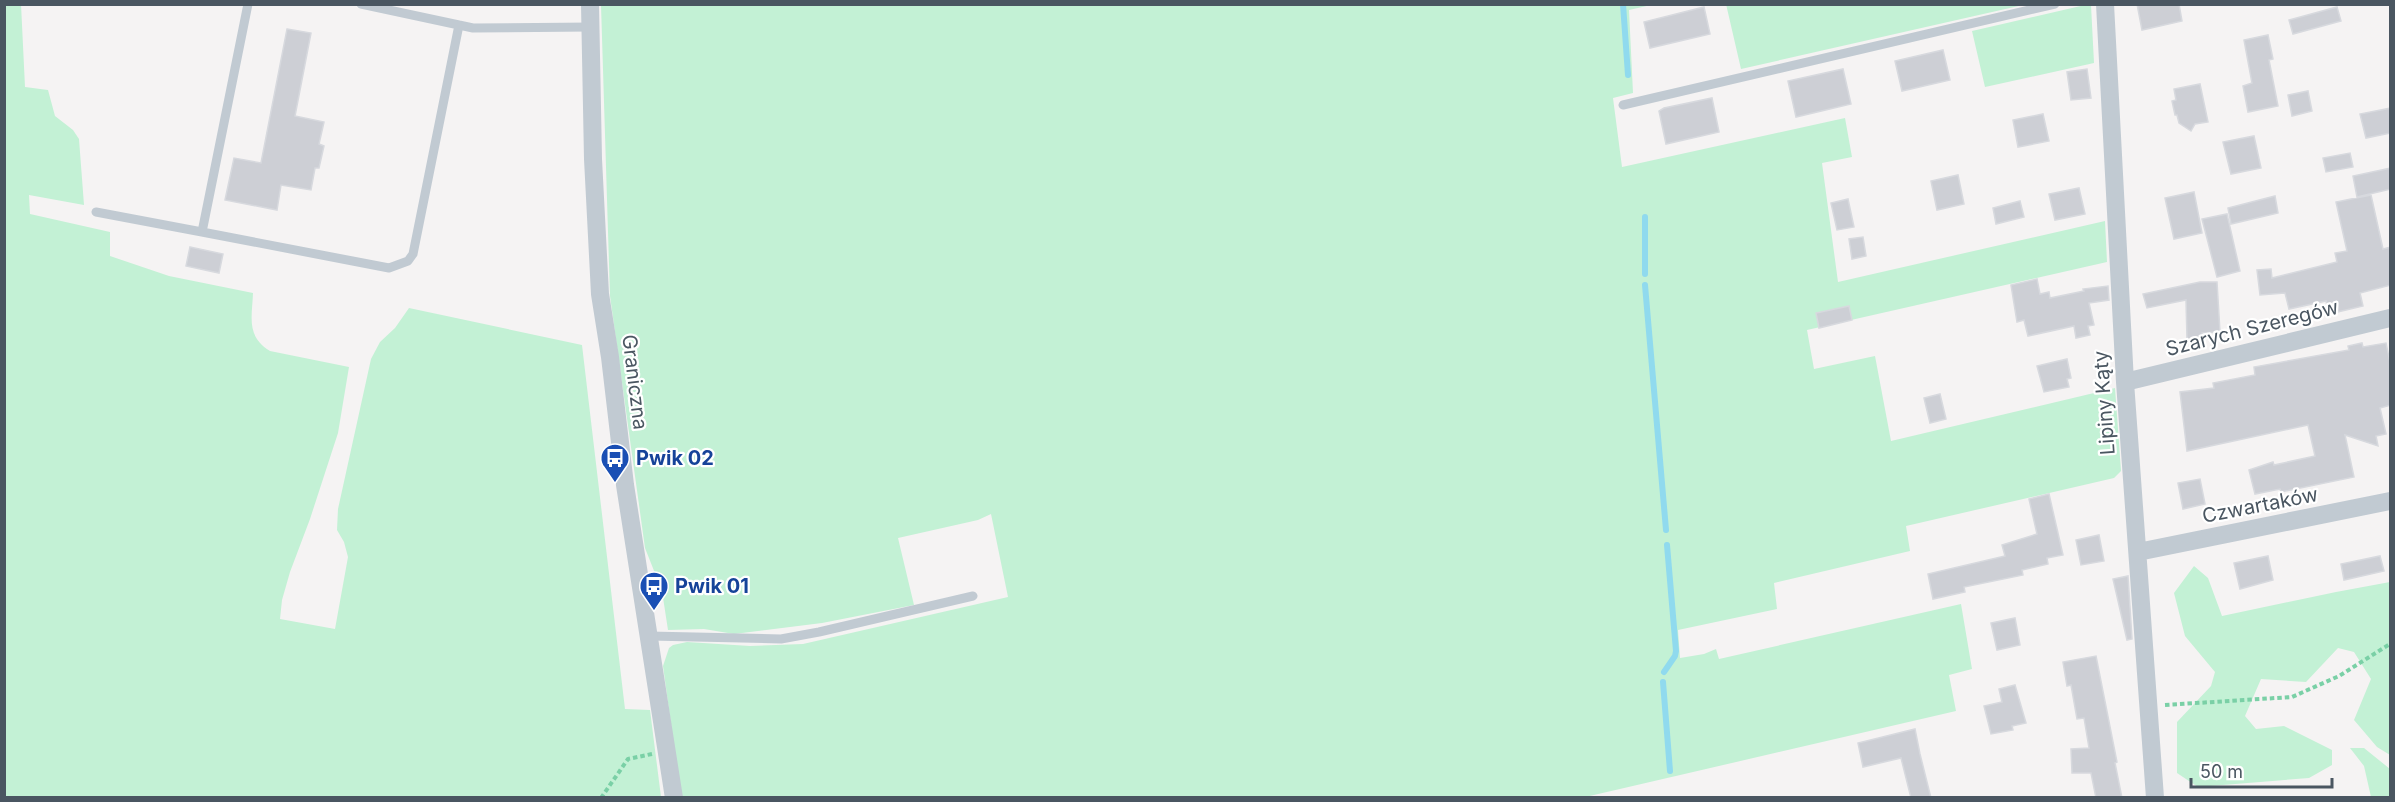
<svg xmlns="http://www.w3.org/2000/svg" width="2395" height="802" font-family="Inter,sans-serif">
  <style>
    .green { fill: #c3f1d5 }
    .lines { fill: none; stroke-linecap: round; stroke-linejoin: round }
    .stream { stroke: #90daee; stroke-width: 6 }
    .building { fill: #cdcfd5; stroke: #d7d9de; stroke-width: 1.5 }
    .path { stroke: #7ad0a6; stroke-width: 4; stroke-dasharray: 4.5 3; stroke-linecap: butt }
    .lane { stroke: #c1cad2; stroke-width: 9 }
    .street { stroke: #c1cad2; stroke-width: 18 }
    .labels { text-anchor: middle; stroke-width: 4.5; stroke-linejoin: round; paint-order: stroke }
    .street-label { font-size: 20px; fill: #4a5661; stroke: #fff }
    .transit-label { font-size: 20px; font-weight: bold; fill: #164399; stroke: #fff; text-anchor: start }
  </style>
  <rect width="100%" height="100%" fill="#f5f3f3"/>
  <path class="green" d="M21,4L25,87L48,90L55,116L73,130L79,139L84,205L29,195L30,214L110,232V256L169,276L253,293C252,318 246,336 270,351L349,367L338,433L310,519L290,572L282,600L280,619L335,629L348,557L344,542L337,530L338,509L371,359L380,342L395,328L409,308L582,345L625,709L650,710L661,797H5L4,5Z
    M1726,4H2023V5L1741,69Z
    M601,5H1651L1629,10L1633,93L1613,98L1622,167L1845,118L1852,157L1822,163L1838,282L2105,221L2107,262L1807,330L1814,369L1875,356L1891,441L2115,388L2121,471L2114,478L1906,526L1910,551L1774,583L1777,609L1678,630L1680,658L1704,654L1716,649L1719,659L1961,604L1972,669L1949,675L1956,711L1581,798L681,797L663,666L669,648L673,645L687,642L750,646L803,644L1008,597L991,514L978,520L898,538L914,605L822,623L734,634L704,629L668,630L662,591L645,548L610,296Z
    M2085,5H2091L2094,63L1985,87L1972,31Z
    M2194,566L2208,578L2222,616L2336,592L2390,582V755L2377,747L2354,720L2371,679L2354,652L2338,648L2306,682L2261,679L2245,716L2256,729L2284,726L2332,750V765L2309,778L2198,787L2177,773V722L2211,686L2215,672L2185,636L2174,593Z
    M2350,748H2364L2390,769V797H2371L2364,766Z"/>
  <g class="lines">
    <path class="stream" d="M1623,4L1628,75
      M1645,274V217
      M1645,285L1666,530
      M1664,672L1675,656L1676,651L1667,545
      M1663,682L1670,771"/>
  </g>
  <path class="building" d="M2137,4H2179L2182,21L2142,30Z
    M1704,7L1710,34L1650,48L1644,22Z
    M2337,7L2341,21L2293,34L2289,20Z
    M287,29L311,33L295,116L324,122L319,144L324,146L319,168H315L311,190L281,185L277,210L225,200L234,158L261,163Z
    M2268,35L2273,59L2269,60L2278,106L2248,112L2243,86L2252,83L2244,40Z
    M1943,50L1950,80L1902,91L1895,61Z
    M1843,69L1851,104L1796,117L1788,81Z
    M2087,69L2091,98L2071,100L2067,72Z
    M2200,84L2208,122L2195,124L2191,131L2179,123L2177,115H2175L2172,101L2176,100L2174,89Z
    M2308,91L2312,111L2292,116L2288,95Z
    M1712,98L1719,132L1666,144L1659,111L1664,108Z
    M2391,108V133L2366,138L2360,114Z
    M2043,114L2049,141L2018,147L2013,120Z
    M2254,136L2261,168L2231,174L2223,142Z
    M2350,153L2353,167L2326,172L2323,158Z
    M2391,168V189L2357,197L2353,176Z
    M1958,175L1964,204L1937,210L1931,181Z
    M2079,188L2085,214L2055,220L2049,194Z
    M2194,192L2202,233L2174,239L2165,198Z
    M2371,195L2383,249L2391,247V285L2360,293L2363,306L2329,314L2326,301L2289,309L2285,293L2260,295L2257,270L2271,269L2272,278L2337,262L2335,253L2347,251L2336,202Z
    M2275,196L2278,213L2231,224L2228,208Z
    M1848,199L1854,227L1837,230L1831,203Z
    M2020,201L2024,217L1996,224L1993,208Z
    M2227,214L2240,271L2217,277L2202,219Z
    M1863,237L1866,256L1852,259L1849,239Z
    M190,247L223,254L219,273L186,266Z
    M2037,279L2040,294L2049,292L2050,298L2084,291L2083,289L2108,286L2109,300L2089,303L2094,325L2088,326L2090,335L2076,338L2074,326L2028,336L2024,320L2017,322L2011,285Z
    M2200,282H2217L2220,332L2202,333V340H2187L2186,300L2147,308L2143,294Z
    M1849,306L1852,320L1819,328L1816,313Z
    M2362,343L2363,347L2386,343L2391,367V405L2380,408L2386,434L2376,436L2378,446L2345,435L2354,477L2281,492L2280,489L2255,494L2249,470L2273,462L2274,465L2315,456L2308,425L2187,451L2180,392L2214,388L2213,383L2255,375L2254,367L2349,350L2348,346Z
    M2067,359L2071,378L2067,379L2069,387L2044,392L2037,366Z
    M1940,394L1946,419L1930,423L1924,398Z
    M2200,479L2205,504L2183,509L2178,483Z
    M2049,494L2063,555L2047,558L2048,564L2022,570L2023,575L1964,587L1965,592L1933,599L1928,574L2005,556L2002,545L2037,534L2029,499Z
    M2099,535L2104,561L2081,565L2076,540Z
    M2268,556L2273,580L2240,589L2234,563Z
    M2380,556L2384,571L2344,580L2341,564Z
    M2128,576L2132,639L2127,640L2113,579Z
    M2015,618L2020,645L1997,650L1991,623Z
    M2096,656L2117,762L2115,763L2122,798H2096L2091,773H2072L2071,749L2089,748L2084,718L2077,719L2071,685L2067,686L2063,662Z
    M2015,685L2026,723L2012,726L2013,730L1991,734L1984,706L2002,702L1999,689Z
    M1915,729L1920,754L1931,798H1911L1901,758L1863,767L1858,743Z"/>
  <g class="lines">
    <path class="path" d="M2165,705L2292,697L2339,676L2390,644
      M601,798L628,759L652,754"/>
    <path class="lane" d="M248,4L202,232L389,268L408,261L413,254L459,25
      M361,4L473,28L591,27
      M1623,105L2055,4
      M96,212L202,232
      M649,636L781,639L819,632L973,596"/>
    <path class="street" d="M590,4L593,159L600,294L610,357L625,485L674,798
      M2105,4L2125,382L2155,798
      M2125,382L2390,318
      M2138,552L2390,501"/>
  </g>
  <defs>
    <g id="bus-pin" transform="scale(1.5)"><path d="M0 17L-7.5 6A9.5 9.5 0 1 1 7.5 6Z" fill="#1a4fb4" stroke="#fff"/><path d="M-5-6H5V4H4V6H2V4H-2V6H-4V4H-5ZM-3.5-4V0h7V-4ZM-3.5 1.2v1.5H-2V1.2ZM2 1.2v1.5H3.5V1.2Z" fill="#fff"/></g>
  </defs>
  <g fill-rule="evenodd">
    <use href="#bus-pin" x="615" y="458"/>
    <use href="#bus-pin" x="654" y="586"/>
  </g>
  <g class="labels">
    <g class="street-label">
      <text transform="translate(2252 328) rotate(-14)" y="7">Szarych Szeregów</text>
      <text transform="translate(635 382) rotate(83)" y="7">Graniczna</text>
      <text transform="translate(2104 403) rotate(-94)" y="7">Lipiny Kąty</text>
      <text transform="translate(2260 505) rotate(-11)" y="7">Czwartaków</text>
    </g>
    <g class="transit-label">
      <text x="636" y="465">Pwik 02</text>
      <text x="675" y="593">Pwik 01</text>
    </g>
  </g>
  <rect width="2395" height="802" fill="none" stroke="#4a5661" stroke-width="12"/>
  <path d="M2191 778v9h141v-9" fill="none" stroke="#4a5661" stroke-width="3"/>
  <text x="2200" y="778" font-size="18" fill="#4a5661" stroke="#ffffff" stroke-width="4.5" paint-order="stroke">50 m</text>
</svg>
